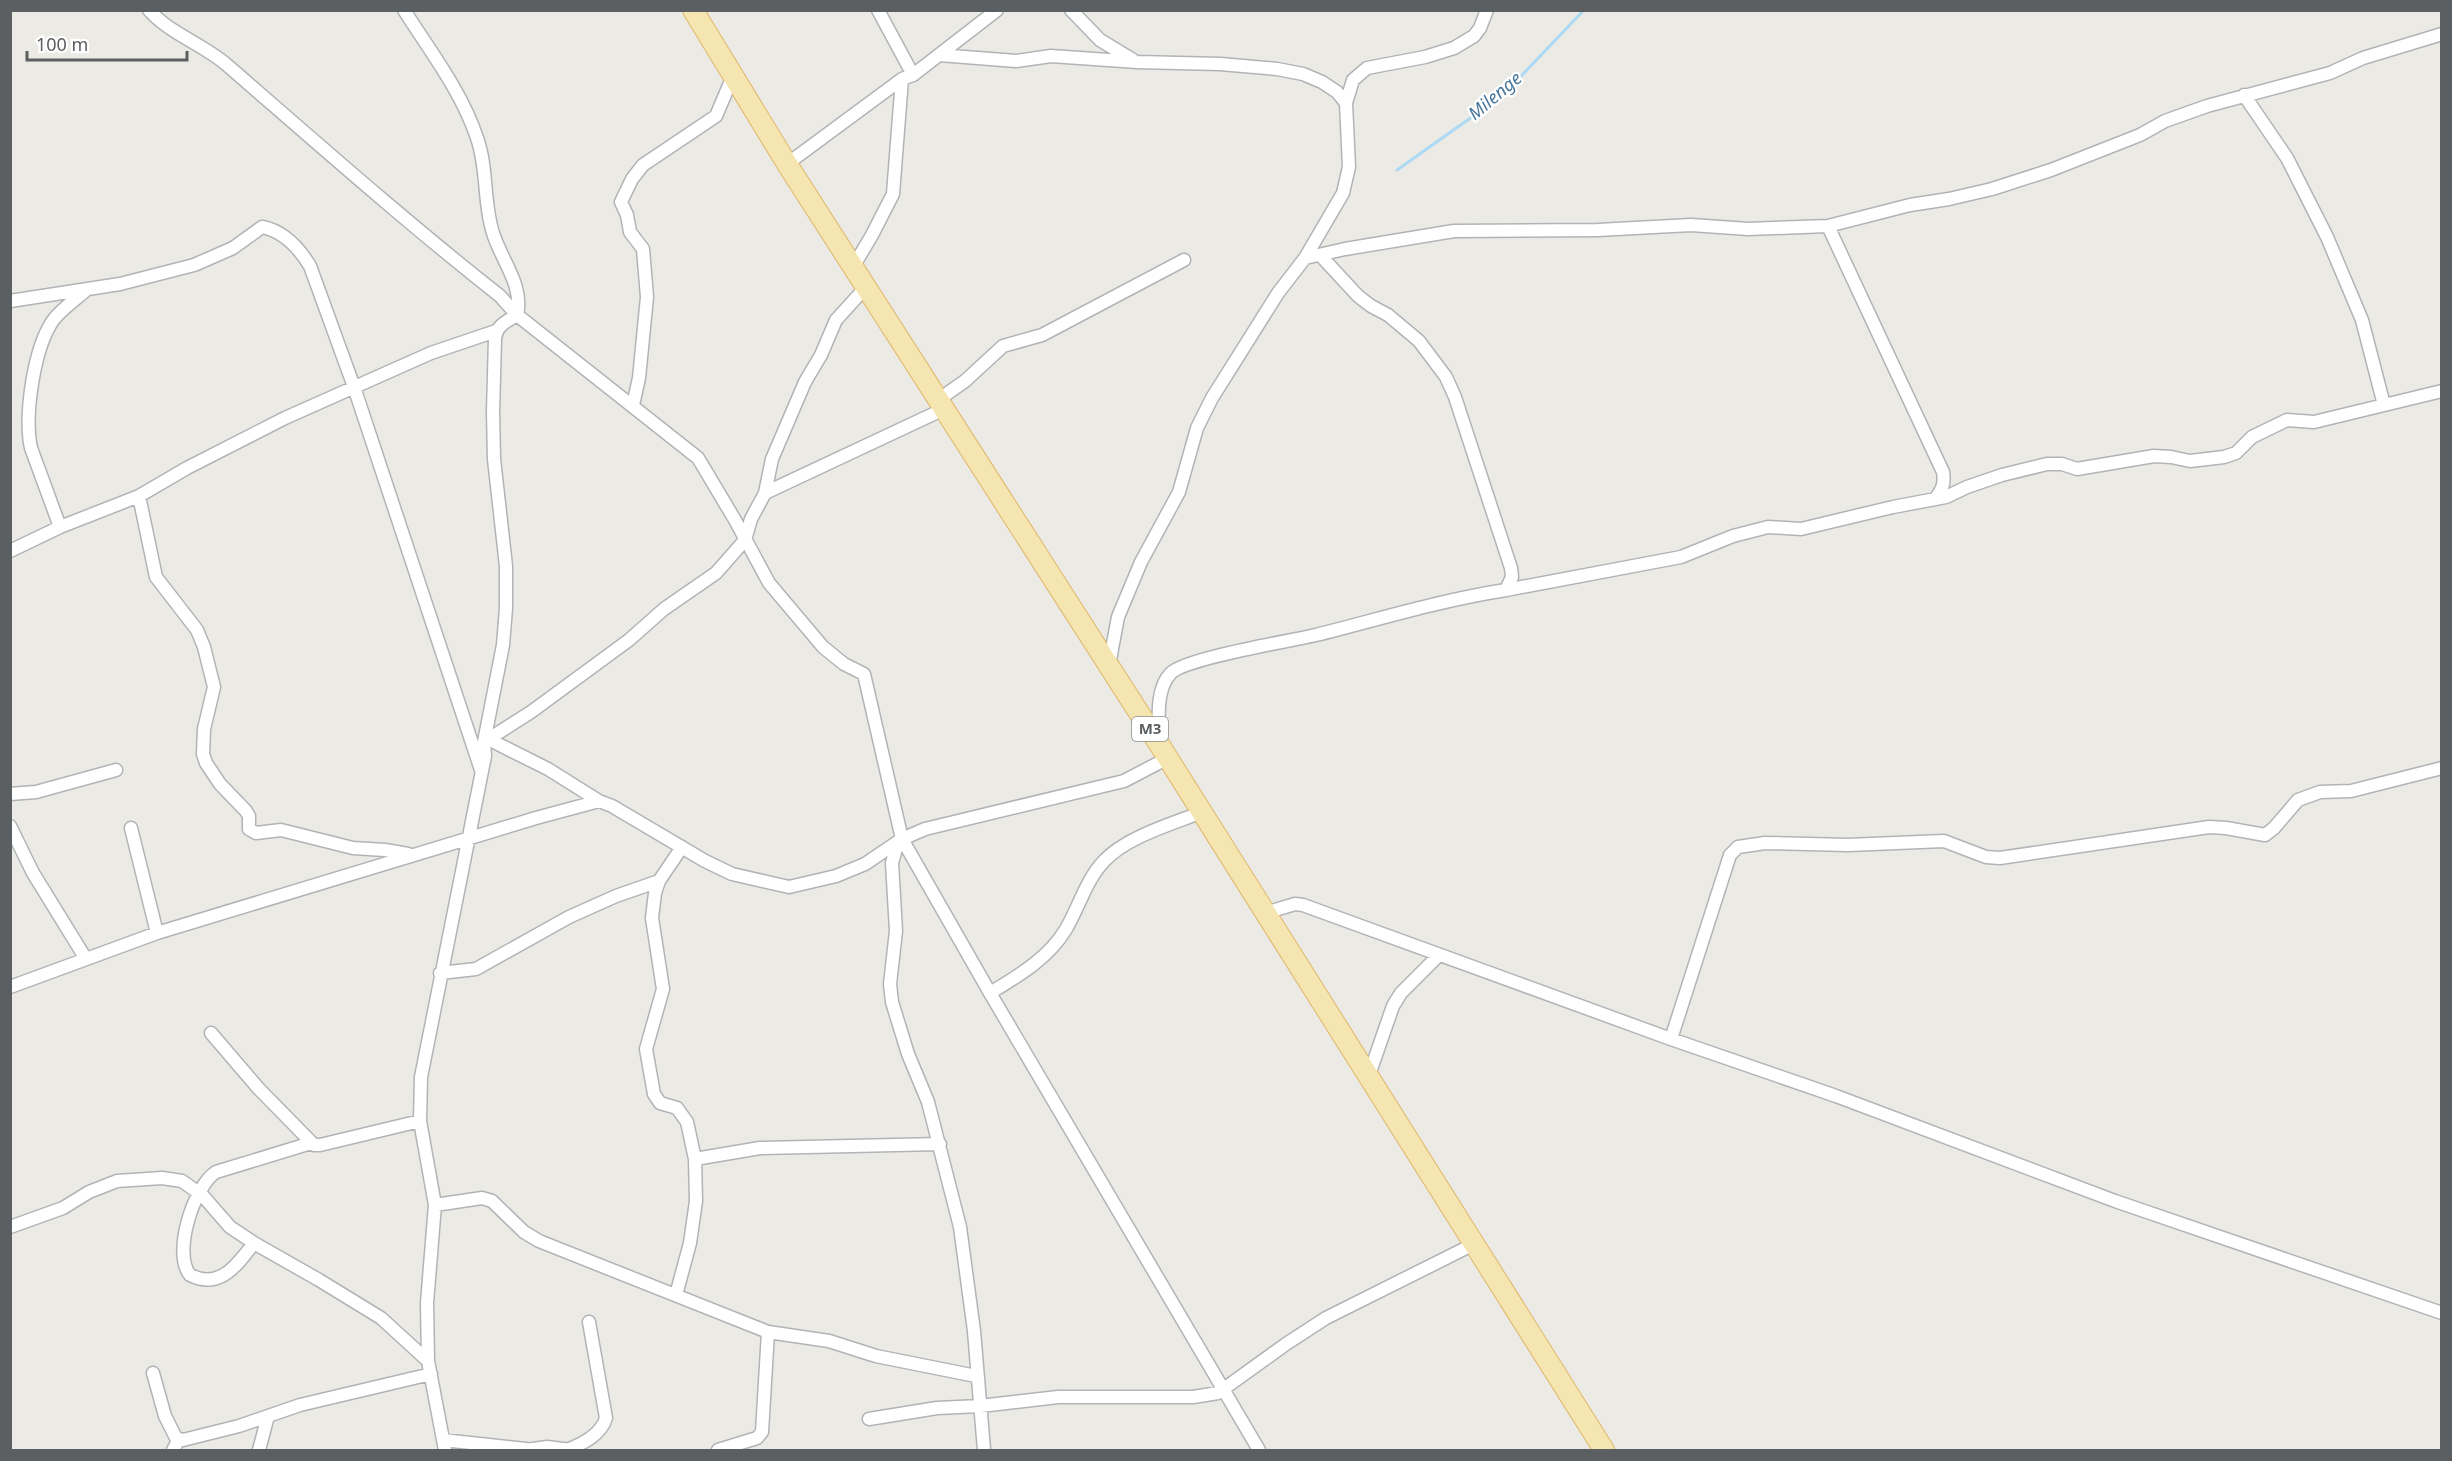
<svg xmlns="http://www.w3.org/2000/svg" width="2452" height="1461" font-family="'Noto Sans',sans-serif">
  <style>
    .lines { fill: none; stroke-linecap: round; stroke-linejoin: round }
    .stream { stroke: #acdaf4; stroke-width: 3 }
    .street-casing { stroke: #b1b4b7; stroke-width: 15 }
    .primary-casing { stroke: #e0b669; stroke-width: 22 }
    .street { stroke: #fff; stroke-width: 12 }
    .primary { stroke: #f5e5b0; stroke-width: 20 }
    .labels { text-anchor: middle; stroke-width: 4.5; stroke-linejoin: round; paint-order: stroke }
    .shield { fill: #fff; stroke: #8d8f91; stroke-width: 1.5 }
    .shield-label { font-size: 15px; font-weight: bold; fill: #5c5f62 }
    .water-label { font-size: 18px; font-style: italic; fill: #48779c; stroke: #fff }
  </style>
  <rect width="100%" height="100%" fill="#eceae4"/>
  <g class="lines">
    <path class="stream" d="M1397,170L1503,95L1584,10"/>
    <g class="street-casing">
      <path id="street" d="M149,10C170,34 203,44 227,65C317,143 406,222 500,296L517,315L698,458L735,520L769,583L823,647L844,664L864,674L902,839L990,993L1259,1450
        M404,10C430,51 462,92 477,138C488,169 483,202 493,233C501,260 524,285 517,315C507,321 497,325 495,338L493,412L494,459L506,566V608L503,645L484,742L485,756L421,1077L420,1121L435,1205L427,1303L428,1361L445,1450
        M878,10L913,75
        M1071,10L1100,40L1133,60
        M939,55L1016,61L1051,56L1137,62L1220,64L1277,69L1303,74L1322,82L1337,92L1346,103
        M2244,95L2287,158L2327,237L2362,320L2384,405
        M787,164L902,79L913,75L997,10
        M1828,226L1943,472C1945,484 1942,490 1935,499
        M1305,258L1345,249L1454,231L1598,230L1691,225L1748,229L1828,226L1910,205L1949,199L1992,189L2051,170L2140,135L2165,121L2207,106L2330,73L2363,58L2442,34
        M853,267L872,235L893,194L902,79
        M10,301L120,284L194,265L233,248L262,227C284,231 299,248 310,266L354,387L481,770
        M938,400L965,381L1003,346L1042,335L1184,260
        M633,405L639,378L647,297L643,249L630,232L627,215L621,202L632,179L643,165L716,116L733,76
        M765,493L944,409
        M139,496L156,577L197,630L204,647L214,687L204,729L203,754L206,763L220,784L246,811L249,816V829L256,833L281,830L353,848L385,850L408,854
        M60,527L31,448C24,415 34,346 54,319C63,308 75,300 85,291
        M10,551L60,527L139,496L187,468L285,418L431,353L496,331
        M1506,590L1681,557L1733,536L1768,527L1801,529L1893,507L1946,497L1967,487L2002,475L2047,464H2062L2077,469L2154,456L2171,457L2190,461L2224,457L2236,453L2252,437L2287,420L2314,422L2442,391
        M1109,665L1118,617L1141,562L1179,492L1197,428L1212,398L1278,293L1305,258L1343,193L1349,167L1346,103L1353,80L1367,68L1425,57L1454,48L1474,36L1480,28L1487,10
        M490,740L548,769L599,801
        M484,742L531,712L629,640L664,609L716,573L745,540L751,519L765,493L772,459L805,382L821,355L836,320L866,287
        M1159,742C1159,721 1155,689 1171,673C1186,658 1290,641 1316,635C1380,619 1441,600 1506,590L1512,577L1511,568L1455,397L1446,377L1419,341L1388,315L1371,306L1358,296L1320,255
        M10,794L36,792L116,770
        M10,826L33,873L86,959
        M131,828L157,933
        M901,840L896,849L892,863L896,931L890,984L892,1002L908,1054L928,1102L960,1227L974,1331L984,1450
        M1265,913L1295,904L1303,905L1671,1039L1836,1096L2115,1201L2442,1313
        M440,973L476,969L569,917L616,896L659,881
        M10,987L157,933L536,818L599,801L612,806L705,861L732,874L789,887L836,876L865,864L902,839L925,829L1124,781L1168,758
        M990,993C1018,976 1049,958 1066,929C1079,907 1086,880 1104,861C1126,837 1172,824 1202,812
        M211,1033L259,1089L314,1145H320L420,1121
        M1671,1039L1730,855L1738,847L1765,843L1848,845L1944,841L1986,857L2000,858L2209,827L2226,828L2265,835L2274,828L2298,800L2320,792L2351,791L2442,768
        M1368,1078L1393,1006L1401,993L1439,955
        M695,1159L760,1148L940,1144
        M435,1205L482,1198L492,1201L524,1232L539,1241L768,1332L829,1341L876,1356L976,1376
        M10,1227L63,1208L89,1192L117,1181L162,1178L182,1181L203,1196L230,1227L254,1243L319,1280L381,1318L428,1361
        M254,1243C237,1265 220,1290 190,1275C172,1253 194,1186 216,1172L311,1143
        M676,1295L690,1243L696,1201L695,1159L687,1122L677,1108L660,1103L654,1094L646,1049L663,989L652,918L655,893L659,881L682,847
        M153,1373L165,1416L176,1438L183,1440L239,1426L300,1405L431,1374
        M869,1419L937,1408L980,1406L1058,1397H1193L1218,1393L1286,1344L1326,1318L1474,1244
        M443,1440L535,1450
        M533,1449L547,1447L571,1450
        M173,1450L179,1439
        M259,1450L268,1416
        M567,1450C582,1444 601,1435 606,1418L589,1322
        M718,1450L757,1438L762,1432L768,1332"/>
    </g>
    <g class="primary-casing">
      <path id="primary" d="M693,10L787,164L1159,744L1604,1450"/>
    </g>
    <use href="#street" class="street"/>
    <use href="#primary" class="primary"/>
  </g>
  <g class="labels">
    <rect class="shield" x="1132" y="717" width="36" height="24" rx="4.5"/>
    <g class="shield-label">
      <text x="1150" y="734">M3</text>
    </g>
    <g class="water-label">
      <text transform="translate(1495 96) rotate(-40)" y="6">Milenge</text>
    </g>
  </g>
  <rect width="2452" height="1461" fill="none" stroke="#5c5f62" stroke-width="24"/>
  <path d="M27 51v9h160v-9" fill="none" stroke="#5c5f62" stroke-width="3"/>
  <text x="36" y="51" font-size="18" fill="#5c5f62" stroke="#ffffff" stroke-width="4.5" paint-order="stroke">100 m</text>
</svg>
